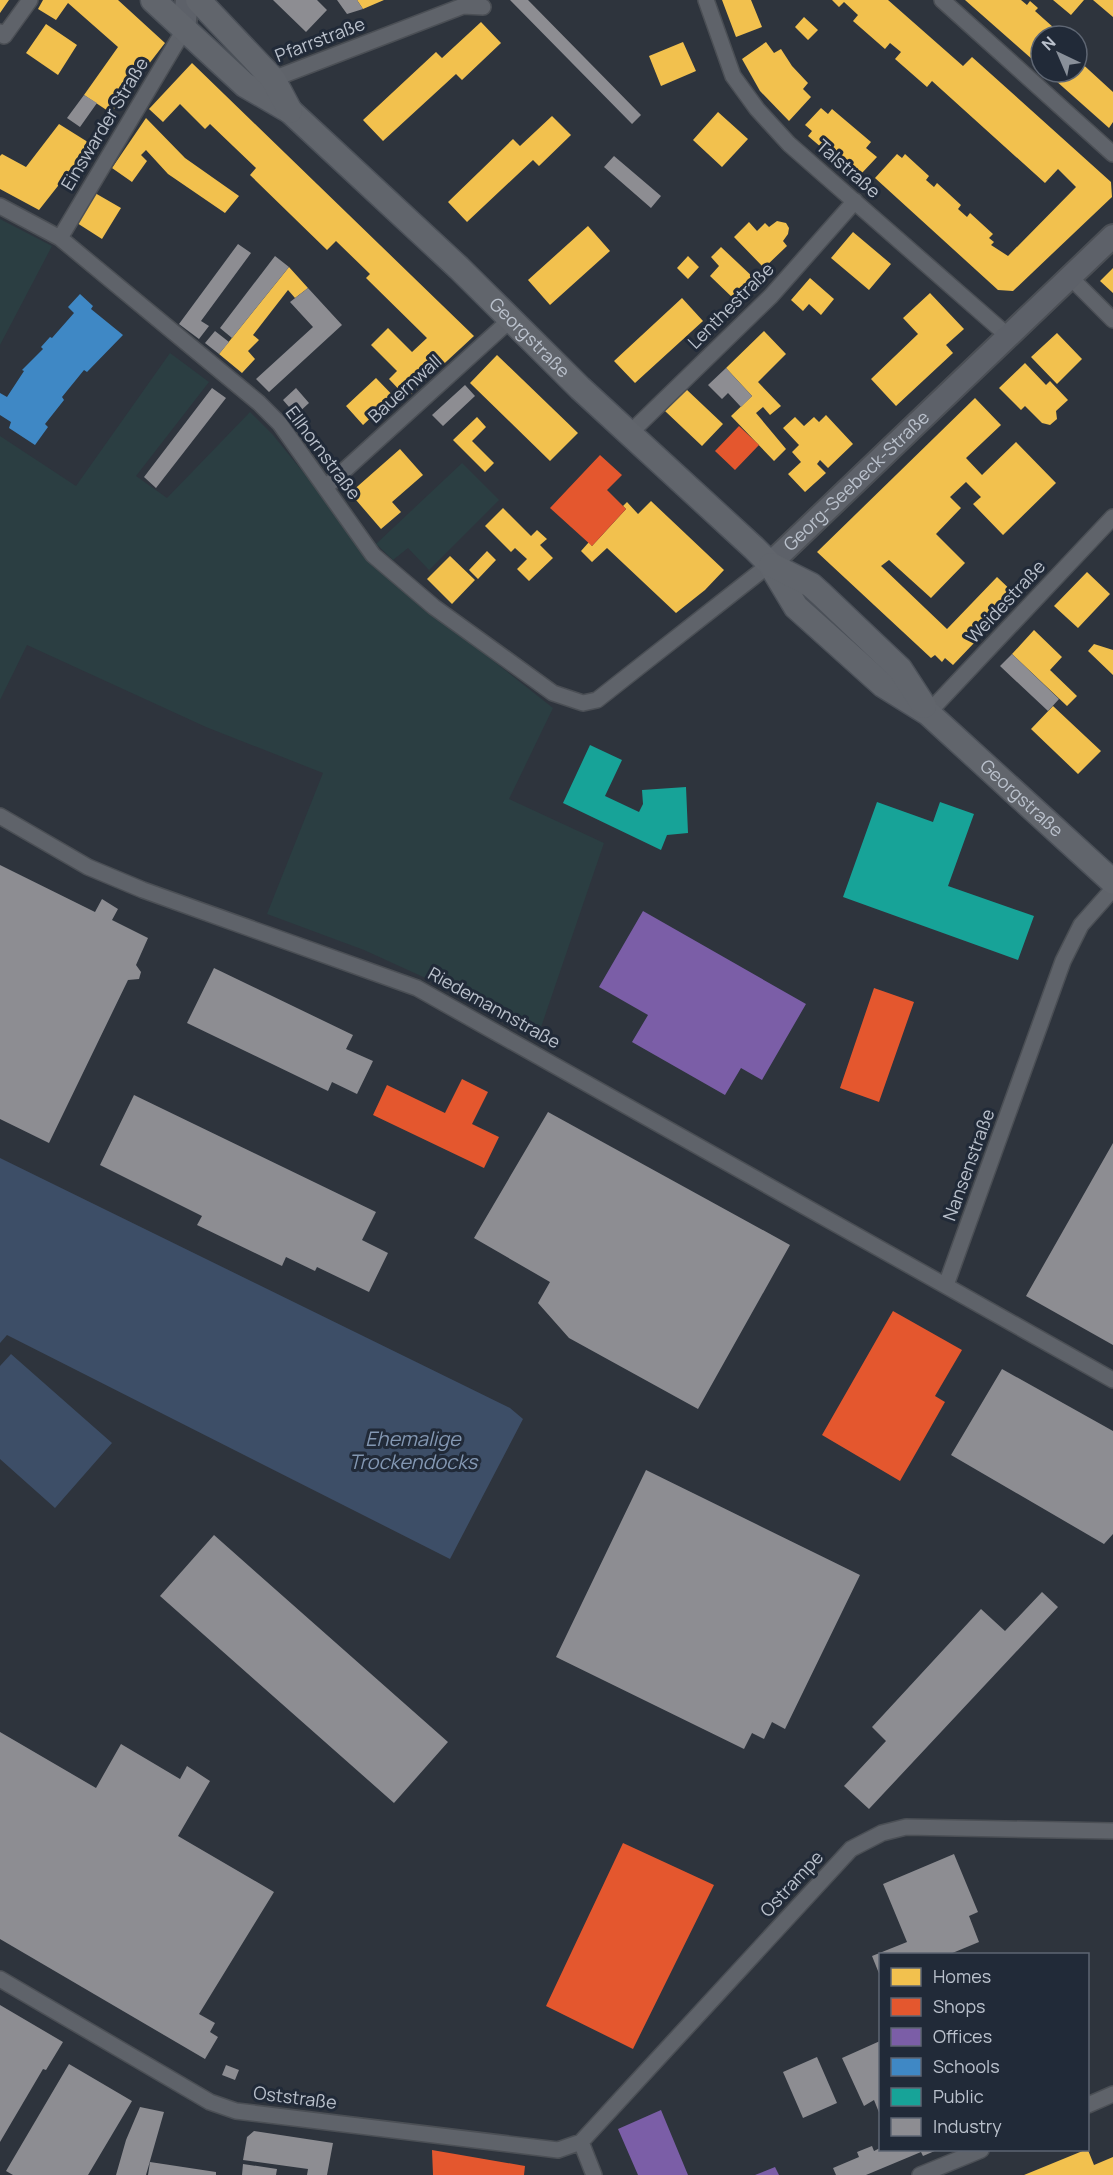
<svg xmlns="http://www.w3.org/2000/svg" width="1113" height="2175" font-family="Manrope,sans-serif">
  <style>
    .green { fill: #2b3e42 }
    .water { fill: #3d4e67 }
    .homes { fill: #f2c14e }
    .shops { fill: #e4572e }
    .offices { fill: #7b5ea7 }
    .schools { fill: #3f88c5 }
    .public { fill: #17a398 }
    .industry { fill: #8d8d92 }
    .lines { fill: none; stroke-linecap: round; stroke-linejoin: round }
    .street-casing { stroke: #4b4f55; stroke-width: 18 }
    .secondary-casing { stroke: #4b4f55; stroke-width: 26 }
    .primary-casing { stroke: #4c5159; stroke-width: 27 }
    .street { stroke: #5f636a; stroke-width: 15 }
    .secondary { stroke: #5d6169; stroke-width: 22 }
    .primary { stroke: #61656c; stroke-width: 24 }
    .labels { text-anchor: middle; stroke-width: 6; stroke-linejoin: round; paint-order: stroke }
    .street-label { font-size: 18px; fill: #bac1cc; stroke: #212a38 }
    .water-label { font-size: 20px; font-style: italic; fill: #8397b2; stroke: #212a38 }
  </style>
  <rect width="100%" height="100%" fill="#2e343d"/>
  <path class="green" d="M0,219L52,246L0,345Z
    M170,353L209,382L136,476L167,498L250,412L273,435L320,493L429,610L553,708L509,799L604,843L537,1039L443,986L364,950L267,914L323,773L206,727L27,645L0,700V436L76,486Z
    M462,463L499,500L429,570L408,548L393,560L376,544Z"/>
  <path class="water" d="M0,1158L510,1408L523,1419L450,1559L7,1335L0,1343Z
    M11,1354L112,1443L55,1508L0,1459V1366Z"/>
  <path class="homes" d="M0,0H9L0,13Z
    M43,0H118L165,43L111,113L84,95L118,47L68,3L56,20L38,9Z
    M357,0H384L363,9Z
    M722,0H751L762,27L736,37Z
    M832,0H888L963,66L972,57L1111,182L1112,197L1013,291L998,290L875,178L897,154L902,158L905,154L929,176L926,180L934,187L937,183L961,205L958,209L967,217L970,213L993,234L989,238L994,242L991,245L1008,256L1076,187L1058,169L1045,183L932,81L927,87L895,59L901,52L890,43L885,49L853,21L858,15L844,2L839,7Z
    M965,0H1021L1027,5L1030,1L1038,8L1035,11L1063,36H1041V67Z
    M1053,0H1084L1071,15Z
    M1093,0H1113V17Z
    M804,17L818,30L808,40L795,27Z
    M481,22L501,43L462,80L456,74L383,141L363,120L436,52L442,58Z
    M46,24L77,45L58,75L26,53Z
    M683,42L696,71L661,86L649,56Z
    M766,42L774,53L781,49L792,66L808,83L803,89L811,97L789,121L760,91L742,59Z
    M1077,59L1113,92V122L1109,128L1046,72H1077Z
    M192,63L474,336L407,398L389,379L397,371L371,345L388,328L412,352L427,338L366,278L370,274L336,241L327,250L250,175L256,168L210,124L205,129L180,104L163,122L149,109Z
    M821,108L828,114L832,109L871,142L866,148L877,157L861,174L853,167L849,171L808,136L812,131L805,125Z
    M718,112L748,139L722,167L693,140Z
    M552,116L571,135L539,166L533,160L467,222L448,202L513,139L520,146Z
    M146,118L185,158L239,196L225,213L168,174L146,150L141,155L147,161L132,182L112,168Z
    M59,124L91,144L39,210L0,189V156L2,154L26,167Z
    M95,193L121,208L102,239L77,223Z
    M777,221L786,223L789,228L788,234L783,241L787,246L764,268L734,237L749,222L757,231L765,223L769,227Z
    M588,226L610,251L550,305L528,280Z
    M853,232L891,264L869,290L831,258Z
    M721,247L755,279L735,300L710,276L719,266L711,257Z
    M688,256L699,267L688,279L677,268Z
    M289,267L308,288L295,298L288,290L253,335L259,340L248,351L255,359L242,373L219,354Z
    M1113,268V293L1100,281Z
    M810,278L834,299L821,315L809,304L803,311L791,300Z
    M930,293L964,329L946,345L953,353L896,406L871,379L918,334L903,318Z
    M682,298L703,321L635,383L614,361Z
    M764,331L786,354L758,382L781,406L770,415L763,407L756,413L786,449L774,461L731,416L752,396L726,368Z
    M1057,333L1082,359L1057,384L1031,357Z
    M497,355L578,433L550,461L470,383Z
    M1025,363L1046,385L1050,381L1068,400L1056,411L1057,419L1050,425L1042,423L1025,406L1021,410L999,388Z
    M376,378L399,402L383,417L378,411L363,425L346,406Z
    M686,389L723,424L702,446L665,411Z
    M975,398L1001,425L966,458L982,475L1016,442L1056,483L1003,535L973,504L981,497L966,482L950,497L961,508L936,534L965,563L931,598L889,560L881,566L947,629L997,577L1018,597L953,665L945,658L942,662L935,655L931,658L817,552Z
    M826,415L853,444L828,468L820,460L817,464L826,473L805,492L788,474L801,462L792,452L799,445L783,428L795,417L804,426L814,417L819,422Z
    M477,417L486,427L472,441L494,463L485,472L453,440Z
    M400,449L423,475L392,502L401,512L381,529L350,493Z
    M651,501L724,570L705,590L676,613L607,548L592,562L581,551L589,542L592,546L626,509L623,506L627,502L638,514Z
    M503,508L531,536L537,530L547,539L540,545L553,558L529,581L517,569L527,559L515,548L511,552L485,526Z
    M487,551L496,560L478,579L469,570Z
    M450,556L475,580L452,604L427,579Z
    M1087,572L1110,594L1078,628L1054,606Z
    M1034,630L1062,657L1050,670L1077,696L1067,706L1012,654Z
    M1094,644L1113,650V675L1088,651Z
    M1053,706L1101,751L1078,774L1031,729Z
    M1085,2150H1088L1094,2165L1113,2157V2175H1024Z"/>
  <path class="shops" d="M739,426L759,445L735,470L715,451Z
    M600,455L622,475L607,490L626,509L592,546L550,508Z
    M874,988L914,1002L879,1102L840,1088Z
    M462,1079L488,1092L472,1124L499,1137L484,1168L373,1115L387,1085L445,1113Z
    M893,1311L962,1350L935,1396L945,1402L900,1481L822,1435Z
    M623,1843L714,1885L633,2049L546,2006Z
    M432,2150L525,2166L524,2175H433Z"/>
  <path class="offices" d="M643,911L806,1004L762,1080L741,1068L725,1095L632,1042L648,1015L599,987Z
    M661,2110L688,2175H638L618,2129Z
    M775,2167L779,2175H755Z"/>
  <path class="schools" d="M80,294L93,306L91,309L123,335L87,372L84,370L62,397L64,400L45,424L48,427L35,445L9,428L11,422L0,415V393L7,397L24,371L22,370L43,349L41,347L50,337L52,338L74,313L68,307Z"/>
  <path class="public" d="M590,745L622,760L605,796L639,812L643,804L642,790L686,787L688,833L667,835L661,850L563,803Z
    M877,802L933,822L940,802L974,814L948,886L1034,916L1018,960L843,897Z"/>
  <path class="industry" d="M273,0H317L327,10L306,32Z
    M337,0H357L363,9L347,14Z
    M510,0H528L641,115L632,124Z
    M84,95L97,103L80,127L67,118Z
    M614,156L661,196L651,208L604,167Z
    M238,244L251,253L201,321L209,326L199,339L179,324Z
    M275,256L289,267L232,338L220,328Z
    M308,288L342,325L269,392L256,379L313,327L290,302Z
    M215,331L229,342L219,354L205,343Z
    M726,368L752,396L741,407L728,393L722,399L708,385Z
    M465,385L475,396L443,426L432,415Z
    M212,388L226,398L156,488L144,477Z
    M296,388L309,403L296,415L283,400Z
    M1012,654L1059,699L1048,711L1000,666Z
    M0,865L95,912L102,899L118,909L112,920L148,938L136,965L141,972L139,979L128,980L49,1143L0,1119Z
    M214,968L353,1035L346,1049L373,1061L357,1094L332,1082L328,1091L187,1023Z
    M134,1095L376,1212L362,1240L388,1253L369,1292L317,1267L315,1271L286,1257L282,1266L197,1225L202,1216L100,1165Z
    M548,1112L790,1245L698,1409L569,1338L538,1303L550,1282L474,1238Z
    M1113,1143V1345L1026,1296Z
    M1002,1369L1113,1431V1534L1104,1544L951,1455Z
    M646,1470L860,1575L785,1729L772,1722L764,1739L752,1733L744,1749L556,1657Z
    M214,1535L448,1742L394,1803L160,1596Z
    M1042,1592L1058,1607L869,1809L844,1786L886,1741L872,1727L981,1609L1005,1631Z
    M0,1732L96,1788L121,1744L180,1779L187,1766L210,1781L178,1836L274,1892L199,2014L215,2023L210,2032L218,2037L205,2059L0,1939Z
    M954,1854L978,1912L969,1916L979,1942L950,1954H880V1976L872,1956L907,1942L883,1884Z
    M0,2005L63,2042L46,2070L43,2069L0,2142Z
    M880,2041V2115L874,2100L864,2106L842,2058Z
    M817,2057L837,2103L803,2118L783,2072Z
    M69,2064L132,2101L88,2175H13L6,2171Z
    M226,2065L239,2070L235,2080L222,2075Z
    M140,2107L164,2112L146,2175H116L126,2140Z
    M254,2131L333,2143L327,2175H307L308,2169L243,2160L247,2137Z
    M872,2146L874,2151L880,2148L937,2150L923,2156L921,2152L866,2175H836L833,2168L859,2157L857,2152Z
    M150,2162L216,2172V2175H148Z
    M243,2164L277,2169L276,2175H242Z"/>
  <g class="lines">
    <g class="street-casing">
      <path id="street" d="M706,0L733,76L757,109L789,144L1008,336
        M942,0L1113,154
        M0,32L4,36L30,0
        M273,79L463,6L483,7
        M0,206L60,238L259,403L280,424L373,555L434,607L553,693L583,703L597,700L770,564
        M60,238L184,30
        M1070,277L1113,320
        M629,434L771,296L855,201
        M326,487L510,320
        M928,713L1113,517
        M0,816L88,867L143,890L417,988L1113,1380
        M946,1285L1063,961L1081,925L1113,889
        M0,1979L210,2102L236,2111L558,2150L581,2142L851,1849L882,1833L906,1827L1113,1831
        M1088,2105L1113,2094
        M581,2142L594,2175
        M920,2175L981,2150"/>
    </g>
    <g class="secondary-casing">
      <g id="secondary">
        <path d="M184,30L187,0"/>
        <path id="s1" d="M770,564L1113,236"/>
      </g>
    </g>
    <g class="primary-casing">
      <g id="primary">
        <path id="s2" d="M153,0L245,85L290,111L459,268L580,388L754,548L770,564L796,607L883,685L928,713L1113,882"/>
        <path d="M198,0L273,79L290,111"/>
        <path d="M771,565L811,585L821,594L900,669L924,706"/>
      </g>
    </g>
    <use href="#street" class="street"/>
    <use href="#secondary" class="secondary"/>
    <use href="#primary" class="primary"/>
  </g>
  <g class="labels">
    <g class="street-label">
      <text transform="translate(320 40) rotate(-21)" y="6">Pfarrstraße</text>
      <text transform="translate(105 124) rotate(-59)" y="6">Einswarder Straße</text>
      <text transform="translate(848 169) rotate(41)" y="6">Talstraße</text>
      <text transform="translate(731 306) rotate(-45)" y="6">Lenthestraße</text>
      <text dy="6" stroke="none"><textPath href="#s2" startOffset="507">Georgstraße</textPath></text>
      <text transform="translate(405 389) rotate(-42)" y="6">Bauernwall</text>
      <text transform="translate(323 453) rotate(53)" y="6">Ellhornstraße</text>
      <text dy="6" stroke="none"><textPath href="#s1" startOffset="120">Georg-Seebeck-Straße</textPath></text>
      <text transform="translate(1006 602) rotate(-47)" y="6">Weidestraße</text>
      <text dy="6" stroke="none"><textPath href="#s2" startOffset="1184">Georgstraße</textPath></text>
      <text transform="translate(494 1008) rotate(29)" y="6">Riedemannstraße</text>
      <text transform="translate(969 1165) rotate(-70)" y="6">Nansenstraße</text>
      <text transform="translate(792 1884) rotate(-47)" y="6">Ostrampe</text>
      <text transform="translate(295 2098) rotate(7)" y="6">Oststraße</text>
    </g>
    <g class="water-label">
      <text x="413" y="1446">Ehemalige<tspan x="413" dy="23">Trockendocks</tspan></text>
    </g>
  </g>
  <rect x="879" y="1953" width="210" height="198" fill="#212a38" stroke="#5e6673" stroke-width="1.5"/>
  <rect x="891" y="1968" width="30" height="18" fill="#f2c14e" stroke="#5e6673" stroke-width="1.5"/>
  <text x="933" y="1983" font-size="18" fill="#bac1cc">Homes</text>
  <rect x="891" y="1998" width="30" height="18" fill="#e4572e" stroke="#5e6673" stroke-width="1.5"/>
  <text x="933" y="2013" font-size="18" fill="#bac1cc">Shops</text>
  <rect x="891" y="2028" width="30" height="18" fill="#7b5ea7" stroke="#5e6673" stroke-width="1.5"/>
  <text x="933" y="2043" font-size="18" fill="#bac1cc">Offices</text>
  <rect x="891" y="2058" width="30" height="18" fill="#3f88c5" stroke="#5e6673" stroke-width="1.5"/>
  <text x="933" y="2073" font-size="18" fill="#bac1cc">Schools</text>
  <rect x="891" y="2088" width="30" height="18" fill="#17a398" stroke="#5e6673" stroke-width="1.5"/>
  <text x="933" y="2103" font-size="18" fill="#bac1cc">Public</text>
  <rect x="891" y="2118" width="30" height="18" fill="#8d8d92" stroke="#5e6673" stroke-width="1.5"/>
  <text x="933" y="2133" font-size="18" fill="#bac1cc">Industry</text>
  <g transform="translate(1059 54) rotate(316)"><circle r="28" fill="#212a38" stroke="#5e6673" stroke-width="1.5"/>
  <path d="M0-4.5L10 22L0 15L-10 22Z" fill="#89909a"/>
  <text y="-9" font-size="16" font-weight="bold" text-anchor="middle" fill="#bac1cc">N</text>
  </g>
</svg>
